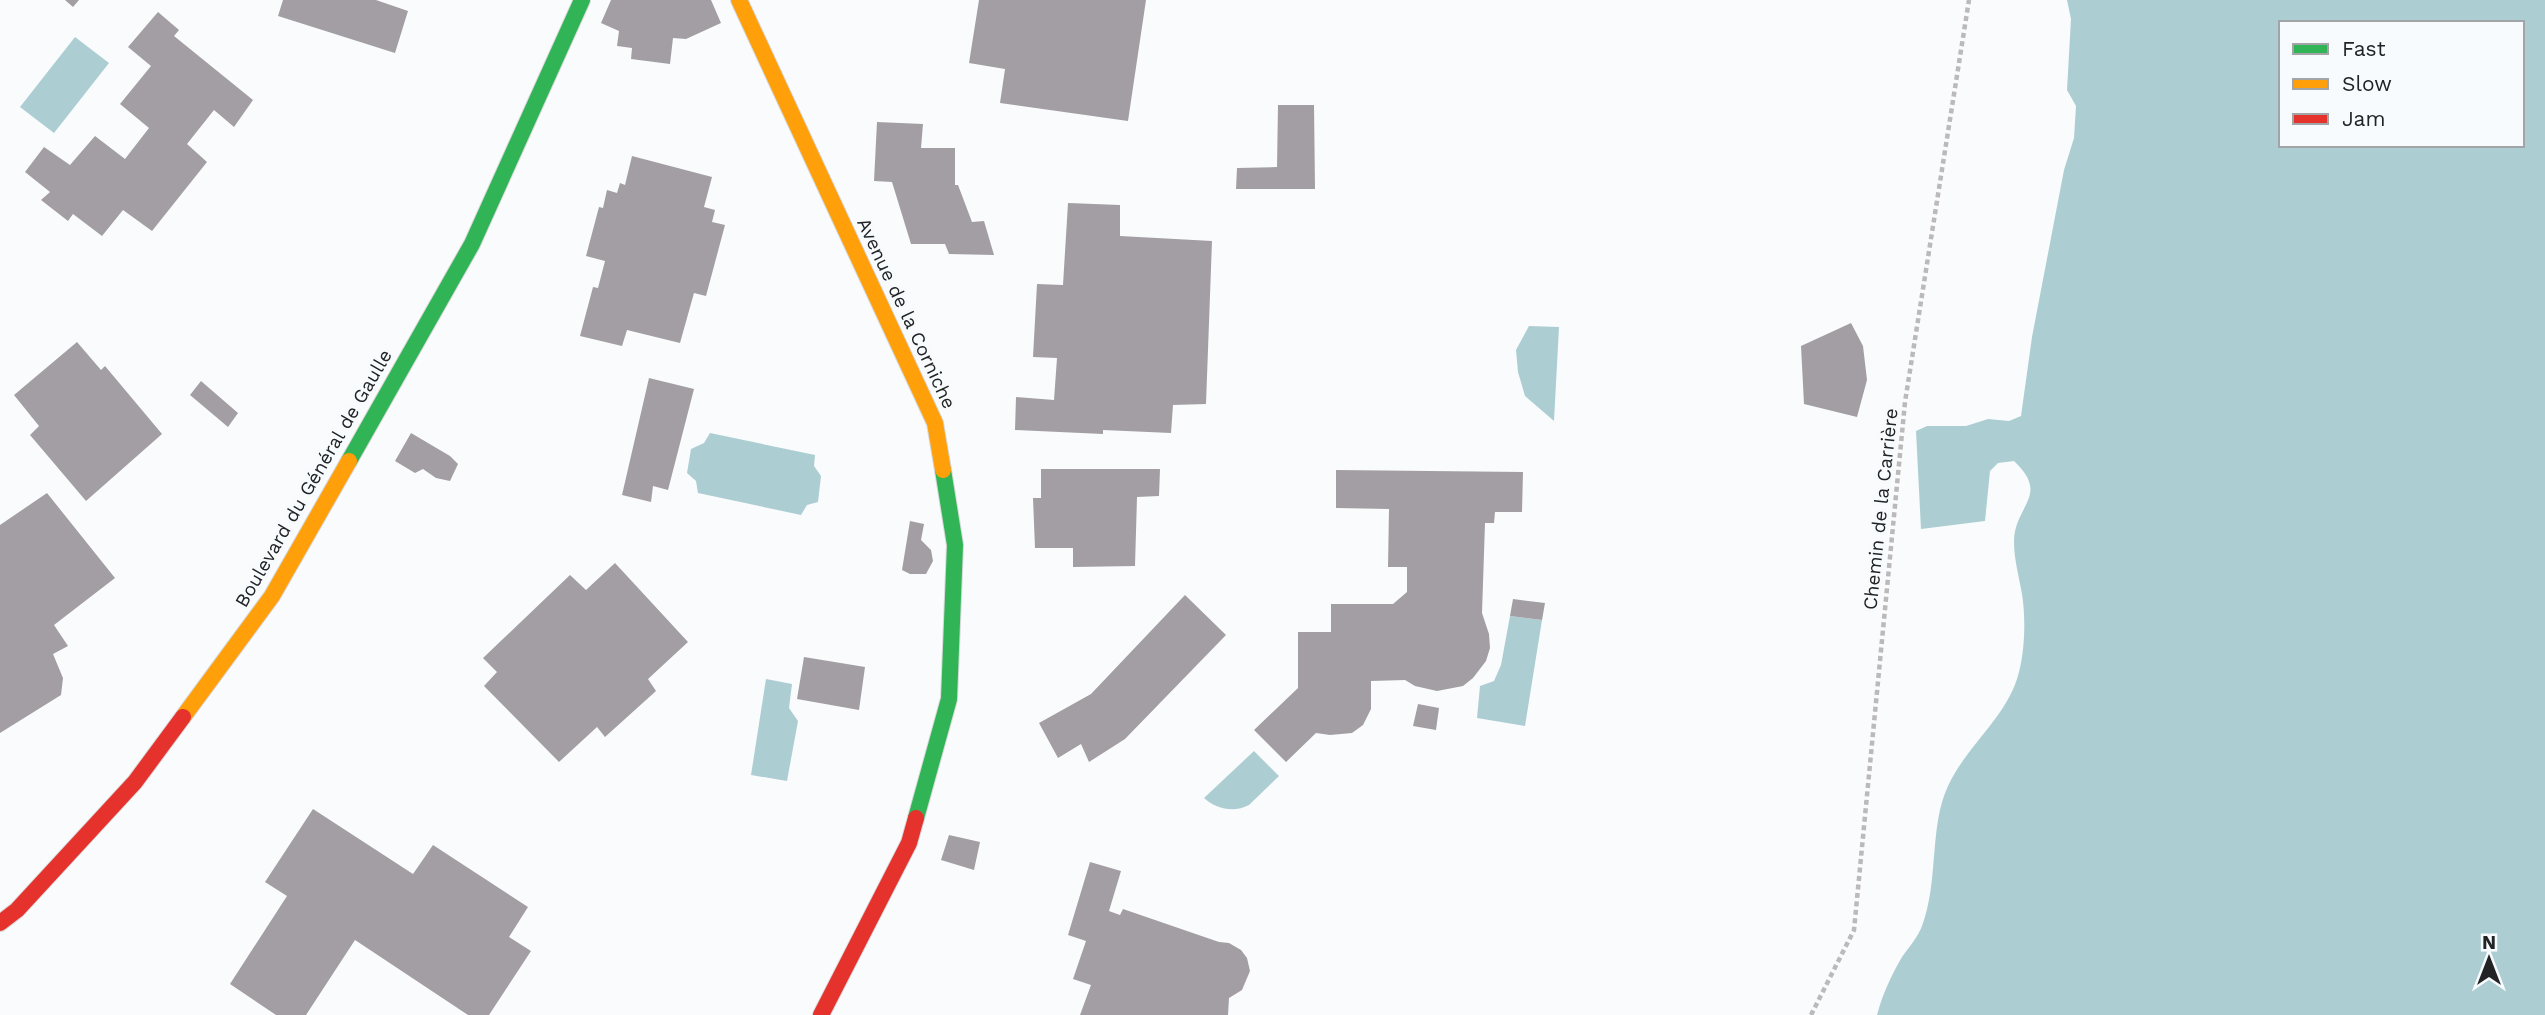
<svg xmlns="http://www.w3.org/2000/svg" width="2545" height="1015" font-family="'Work Sans',sans-serif">
  <style>
    .water { fill: #acced2; fill-rule: evenodd }
    .building { fill: #a39ea3 }
    .lines { fill: none; stroke-linecap: round; stroke-linejoin: round }
    .fast-casing { stroke: #d7d8da; stroke-width: 18 }
    .slow-casing { stroke: #d7d8da; stroke-width: 18 }
    .jam-casing { stroke: #d7d8da; stroke-width: 18 }
    .path { stroke: #bbb9b9; stroke-width: 4.5; stroke-dasharray: 5 3.5; stroke-linecap: butt }
    .fast { stroke: #30b455; stroke-width: 16 }
    .slow { stroke: #ff9f0a; stroke-width: 16 }
    .jam { stroke: #e5322d; stroke-width: 16 }
    .labels { text-anchor: middle; stroke-width: 7; stroke-linejoin: round; paint-order: stroke }
    .street-label { font-size: 19px; fill: #222325; stroke: #f8fbfe }
  </style>
  <rect width="100%" height="100%" fill="#f9fbfd"/>
  <path class="water" d="M2067,0H2545V1015H1877C1883,993 1891,976 1902,957C1909,947 1918,937 1922,926C1939,881 1929,826 1948,786C1966,747 2004,719 2017,679C2025,655 2026,619 2022,594C2019,577 2014,559 2014,542C2014,505 2051,496 2014,461L1998,463L1990,471L1985,521L1921,529L1916,431L1927,426H1966L1988,419L2009,421L2021,416L2032,337L2064,170L2074,138L2076,106L2067,90L2071,19ZM2281,23H2522V145H2281Z
    M75,37L109,63L54,133L20,107Z
    M1529,326L1559,327L1554,421L1525,396L1518,372L1516,350Z
    M710,433L815,455L814,466L821,476L818,502L807,505L801,515L698,493L696,481L687,473L691,449L704,443Z
    M1510,616L1542,620L1525,726L1477,718L1480,686L1494,681L1501,665Z
    M766,679L792,684L789,708L798,721L787,781L751,775Z
    M1254,751L1279,776L1249,805C1234,813 1216,809 1204,798Z"/>
  <path class="building" d="M65,0H79L73,7Z
    M283,0H376L408,11L395,53L278,16Z
    M611,0H711L721,23L686,39L673,38L670,64L631,59L632,48L617,46L619,31L601,23Z
    M979,0H1146L1128,121L1000,103L1005,69L969,63Z
    M158,12L179,30L174,36L253,100L234,127L214,110L187,144L207,162L152,231L123,210L102,236L73,214L68,221L41,200L50,192L25,172L44,147L70,165L95,136L125,159L149,128L120,104L151,66L128,47Z
    M1278,105H1314L1315,189H1236L1237,168L1277,167Z
    M877,122L923,124L921,148H955V185H958L972,222L984,221L994,255L949,254L945,244H911L892,182L874,181Z
    M632,156L712,177L704,207L715,210L712,222L725,225L706,296L694,293L680,343L627,330L622,346L580,336L593,287L598,288L605,261L586,256L599,207L603,208L607,190L617,193L620,183L625,185Z
    M1068,203L1120,205V236L1212,241L1206,404L1173,405L1171,433L1103,430V434L1015,430L1016,397L1054,400L1057,358L1033,357L1037,284L1063,285Z
    M1851,323L1863,346L1867,380L1857,417L1804,404L1801,346Z
    M77,342L101,370L105,366L162,434L86,501L30,435L39,426L14,395Z
    M649,378L694,389L668,490L653,486L651,502L622,495Z
    M201,381L238,413L228,427L190,395Z
    M411,433L450,456L458,464L450,481L436,478L423,469L415,473L395,461Z
    M1041,469H1160L1159,496L1137,497L1135,566L1073,567V548H1035L1033,498H1041Z
    M1336,470L1523,472L1522,512H1495L1494,523H1485L1482,613L1489,634L1490,648L1486,661L1473,678L1463,686L1437,691L1415,686L1405,680L1371,681V709L1363,725L1352,733L1330,735L1316,733L1286,762L1254,730L1298,688V632H1331V604H1393L1407,592V567H1388L1389,509L1336,508Z
    M47,493L115,578L54,625L68,646L53,654L63,678L61,695L0,733V525Z
    M910,521L924,524L921,540L931,550L933,561L926,574H910L902,570Z
    M615,563L688,642L648,679L656,691L605,737L597,727L559,762L484,686L497,672L483,658L570,575L586,590Z
    M1185,595L1226,635L1125,739L1089,762L1081,744L1058,758L1039,723L1091,694Z
    M1513,599L1545,603L1542,620L1510,616Z
    M804,657L865,667L859,710L797,699Z
    M1418,704L1439,708L1436,730L1413,726Z
    M313,809L413,874L433,845L528,907L509,937L531,951L489,1015H468L355,940L306,1015H276L230,984L287,896L265,882Z
    M949,835L980,842L974,870L941,860Z
    M1090,862L1121,871L1109,911L1120,915L1123,909L1219,942L1229,943L1241,950L1247,958L1250,971L1242,990L1229,998L1228,1015H1080L1091,985L1073,979L1086,941L1068,935Z"/>
  <g class="lines">
    <g class="fast-casing">
      <path id="fast" d="M349,461L472,244L582,0
        M916,818L949,699L955,545L943,470"/>
    </g>
    <g class="slow-casing">
      <path id="slow" d="M739,0L935,423L943,470
        M183,717L272,596L349,461"/>
    </g>
    <g class="jam-casing">
      <path id="jam" d="M0,923L17,910L135,782L183,717
        M821,1015L909,843L916,818"/>
    </g>
    <path class="path" d="M1811,1015L1854,930L1905,402L1969,0"/>
    <use href="#fast" class="fast"/>
    <use href="#slow" class="slow"/>
    <use href="#jam" class="jam"/>
  </g>
  <g class="labels">
    <g class="street-label">
      <text transform="translate(907 313) rotate(65)" y="7">Avenue de la Corniche</text>
      <text transform="translate(313 478) rotate(-60)" y="7">Boulevard du Général de Gaulle</text>
      <text transform="translate(1880 509) rotate(-84)" y="7">Chemin de la Carrière</text>
    </g>
  </g>
  <rect x="2279" y="21" width="245" height="126" fill="#f8fbfe" stroke="#a2a5a7" stroke-width="2"/>
  <rect x="2293" y="44" width="35" height="10" fill="#30b455" stroke="#a2a5a7" stroke-width="2"/>
  <text x="2342" y="56" font-size="21" fill="#222325">Fast</text>
  <rect x="2293" y="79" width="35" height="10" fill="#ff9f0a" stroke="#a2a5a7" stroke-width="2"/>
  <text x="2342" y="91" font-size="21" fill="#222325">Slow</text>
  <rect x="2293" y="114" width="35" height="10" fill="#e5322d" stroke="#a2a5a7" stroke-width="2"/>
  <text x="2342" y="126" font-size="21" fill="#222325">Jam</text>
  <g transform="translate(2489 959)" stroke="#f8fbfe" stroke-width="5" paint-order="stroke">
  <path d="M0-5L12 26L0 18L-12 26Z" fill="#222325"/>
  <text y="-10" font-size="19" font-weight="bold" text-anchor="middle" fill="#222325">N</text>
  </g>
</svg>
